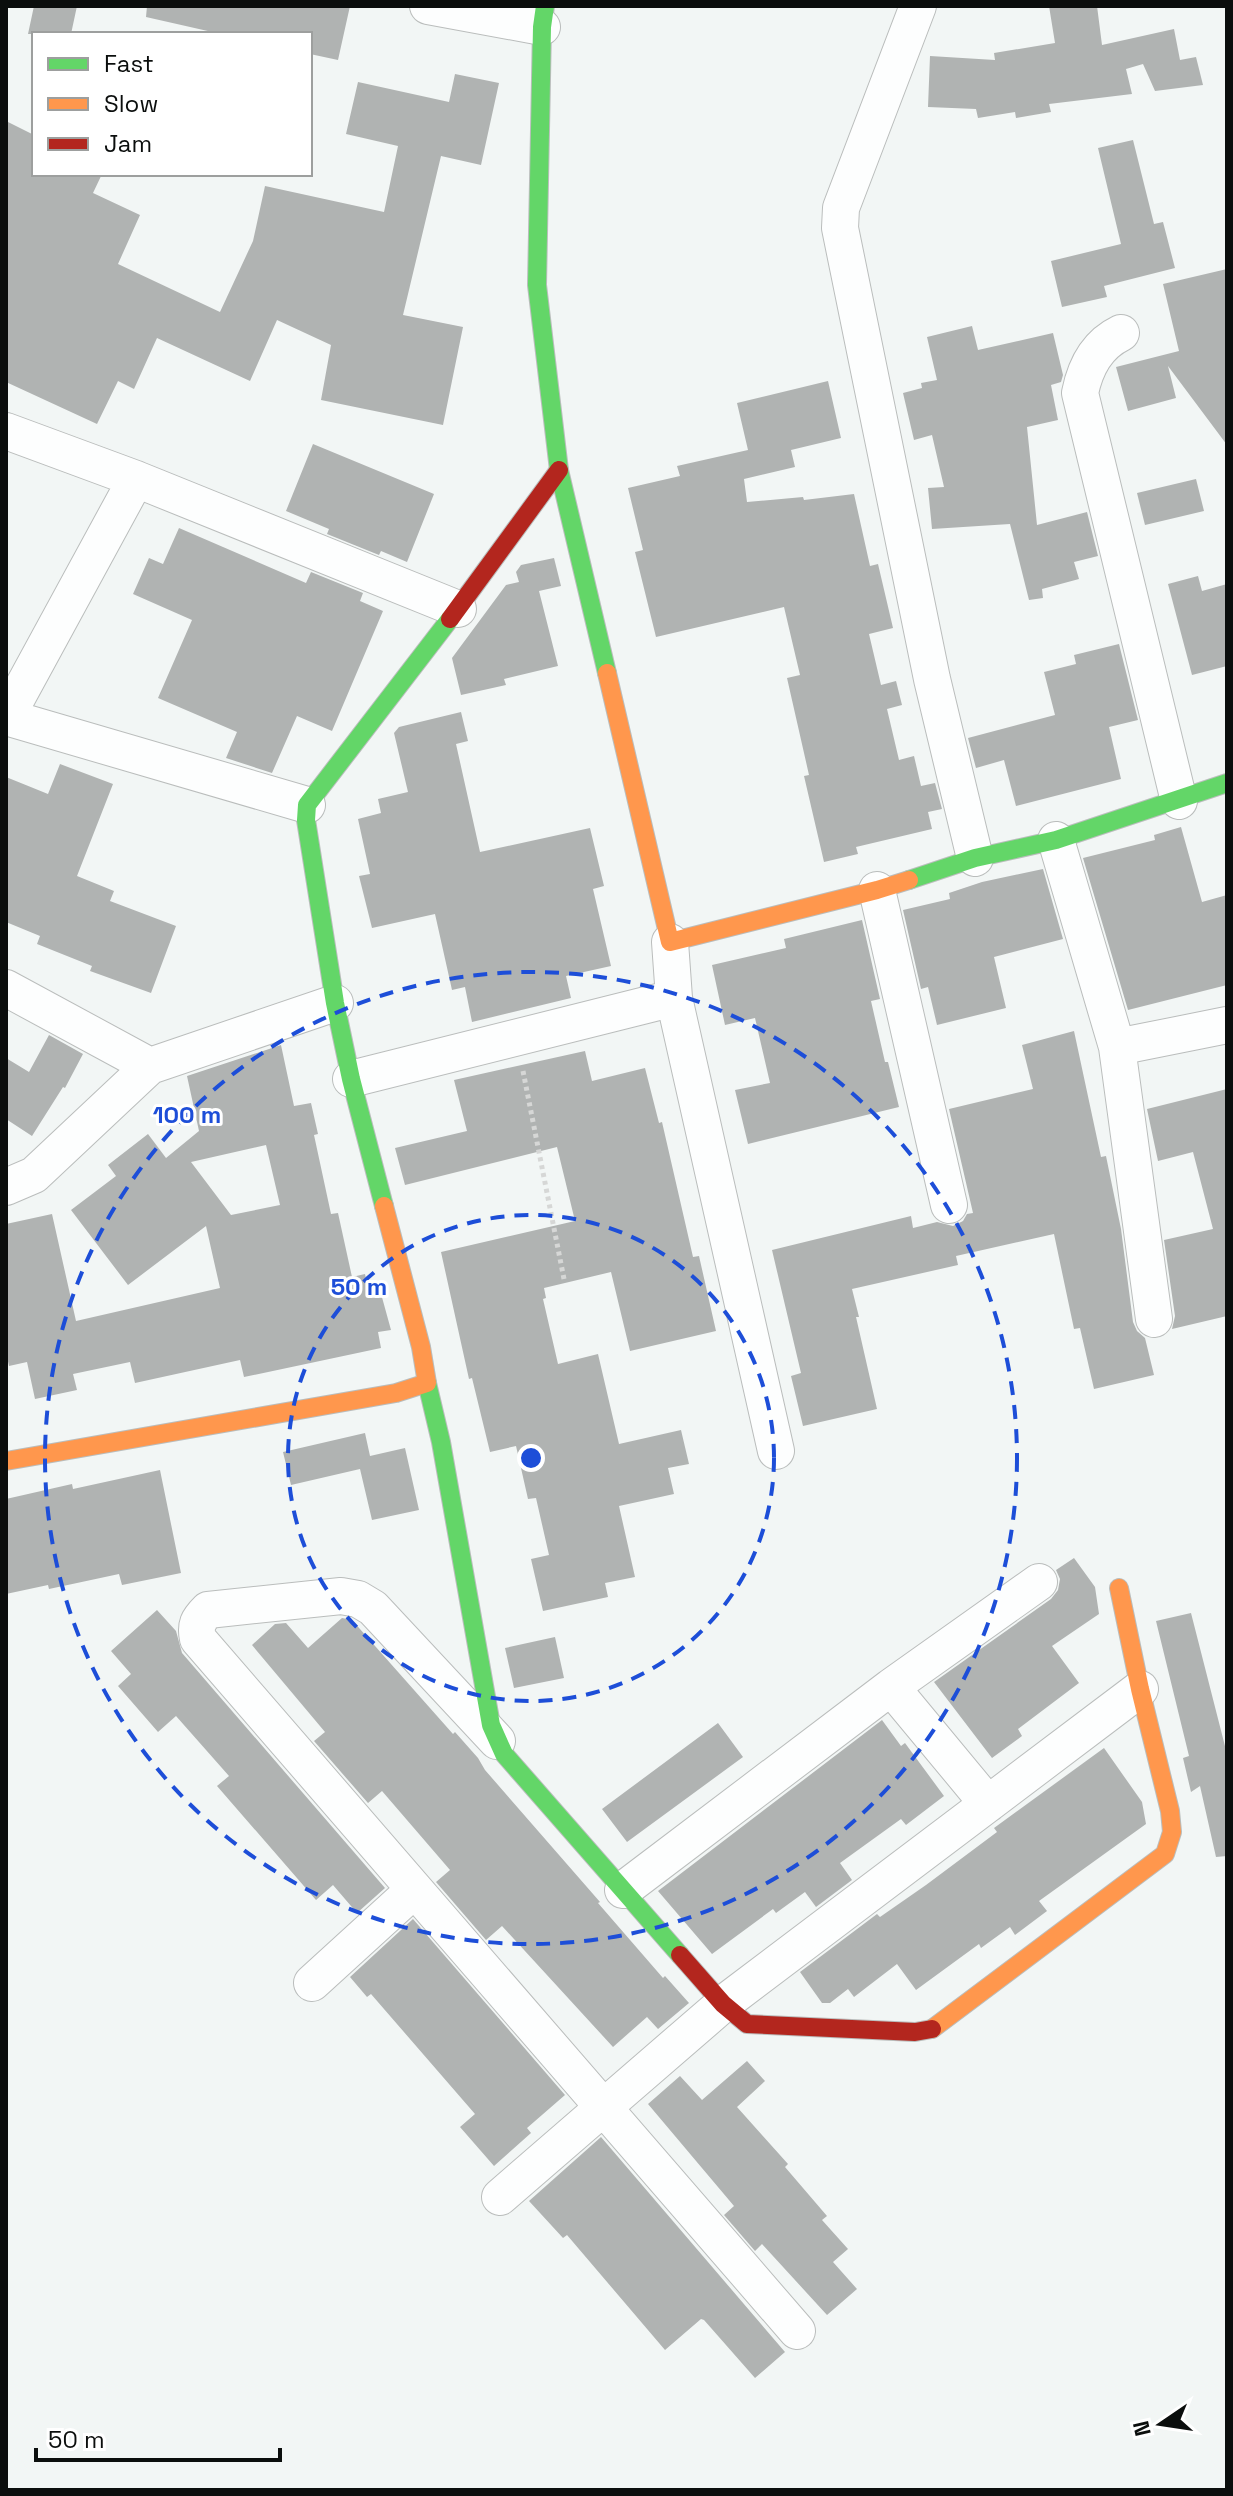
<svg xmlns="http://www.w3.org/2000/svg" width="1233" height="2496" font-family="'Space Grotesk',sans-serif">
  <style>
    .building { fill: #b0b3b2; fill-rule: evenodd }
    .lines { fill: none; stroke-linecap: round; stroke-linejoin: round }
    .street-casing { stroke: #babdbc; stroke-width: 38 }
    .fast-casing { stroke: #babdbc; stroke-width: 20 }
    .slow-casing { stroke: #babdbc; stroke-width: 20 }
    .jam-casing { stroke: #babdbc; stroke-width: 20 }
    .path { stroke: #d6d7d6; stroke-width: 5; stroke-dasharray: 4 4; stroke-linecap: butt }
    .street { stroke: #fdfefe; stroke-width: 36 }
    .fast { stroke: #63d668; stroke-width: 18 }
    .slow { stroke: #ff974d; stroke-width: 18 }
    .jam { stroke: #b3261e; stroke-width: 18 }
    .ring { fill: none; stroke: #1d4ed8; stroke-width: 4; stroke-dasharray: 14 10 }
    .centre { fill: #1d4ed8; stroke: #fff; stroke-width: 4 }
    .ring-label { font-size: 24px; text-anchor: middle; font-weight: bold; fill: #1d4ed8; stroke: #fff; stroke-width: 6; stroke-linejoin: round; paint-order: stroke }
  </style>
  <rect width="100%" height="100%" fill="#f2f6f5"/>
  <path class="building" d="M34,6H77L71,34H28Z
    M147,6H350L338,60L310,54V34H221L146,17Z
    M1049,6H1097L1102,45L1174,29L1180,60L1196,57L1203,85L1155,91L1143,64L1126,69L1132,94L1049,104L1051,112L1016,118L1015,112L978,118L976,109L928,107L930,56L995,60L994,53L1055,43Z
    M455,74L499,83L481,165L441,156L403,315L463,327L443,425L321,400L331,345L277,320L250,381L157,338L134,389L118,381L97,424L6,382V121L34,135V174H102L93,193L140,215L118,264L220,312L253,241L265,186L384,212L398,146L346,134L358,82L449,102Z
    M1133,140L1154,224L1163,222L1175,268L1104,286L1107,297L1062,307L1051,261L1121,244L1098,148Z
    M1227,269V445L1168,366L1176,398L1128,411L1116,367L1179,351L1163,284Z
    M972,326L978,350L1053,333L1063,375L1061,382L1051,385L1058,420L1027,427L1037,525L1087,512L1098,556L1074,562L1079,579L1042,589L1043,598L1029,600L1010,524L932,529L928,488L944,487L932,435L914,440L903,393L922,388L921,383L937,380L927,337Z
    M828,381L841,438L791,450L795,467L744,479L747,502L803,497L804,500L854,494L870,566L878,564L893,628L869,634L881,685L896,681L902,705L887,709L899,760L914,756L921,786L935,783L942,809L928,812L932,829L856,847L858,854L824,862L804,776L809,775L787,678L800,675L784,607L656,637L635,552L643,550L628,488L680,476L677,466L748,450L737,403Z
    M313,444L434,494L407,562L381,551L379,555L327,534L329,529L286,511Z
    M1196,479L1204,511L1145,525L1137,493Z
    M179,528L306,583L311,572L363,593L360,601L383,611L332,731L297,716L272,773L226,758L237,732L158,698L192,620L133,594L149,558L163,564Z
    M554,558L561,586L539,591L558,666L504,679L506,685L461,695L452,658L506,585L519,582L516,572L521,565Z
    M1198,576L1202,591L1227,584V666L1192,675L1168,584Z
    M1119,644L1138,720L1109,727L1121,779L1016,806L1004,760L976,768L968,738L1055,715L1044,672L1076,664L1074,655Z
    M461,712L468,741L456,744L480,852L590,828L604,886L593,889L611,966L566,976L571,998L472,1022L465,987L452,990L435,914L372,928L359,876L370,874L358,819L381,813L378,799L408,792L394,733L399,727Z
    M60,764L113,784L77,876L114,891L110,901L176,926L151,993L90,971L92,966L37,944L40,936L6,922V777L48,794Z
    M1181,827L1202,902L1227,895V985L1128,1010L1083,858L1155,840L1154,835Z
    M1043,869L1063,939L994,957L1006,1008L937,1025L928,987L921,989L903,910L950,899L949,893L982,882Z
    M862,920L880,999L871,1001L885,1062H888L899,1107L748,1144L735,1090L770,1083L755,1018L725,1025L712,965L786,948L784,939Z
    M1074,1031L1101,1157L1106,1156L1121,1229L1133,1322L1137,1331L1145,1338L1154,1375L1094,1389L1080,1328L1074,1329L1054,1234L956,1256L958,1265L852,1289L859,1317H856L877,1409L803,1426L791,1376L801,1373L772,1250L911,1216L913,1228L937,1222L953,1226L963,1221L967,1214L973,1213L949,1109L1033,1089L1022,1045Z
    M49,1035L83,1054L65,1088L63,1087L32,1136L6,1119V1058L29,1072Z
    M281,1045L294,1106L311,1103L318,1134L314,1135L331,1214L338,1213L352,1277L365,1274L369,1293L380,1290L391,1330L378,1332L381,1348L244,1377L240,1360L135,1383L130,1362L73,1374L77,1390L35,1399L27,1362L9,1366L6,1352V1224L52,1214L76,1321L220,1288L206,1226L128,1285L71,1210L116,1176L108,1165L148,1134L166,1158L199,1131L187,1076ZM266,1145L280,1205L231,1215L191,1162Z
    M585,1051L592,1081L645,1068L659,1123L662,1122L693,1257L699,1256L716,1331L630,1351L611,1272L544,1288L546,1298L543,1299L558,1364L598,1354L619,1444L681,1430L689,1464L668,1468L674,1494L619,1506L635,1577L605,1583L608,1597L543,1611L531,1559L549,1555L536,1498L528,1499L516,1446L490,1452L472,1378L469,1379L441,1252L575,1221L557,1147L405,1185L395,1148L467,1131L454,1080Z
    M1227,1089V1316L1172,1329L1175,1316L1164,1240L1213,1229L1193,1152L1158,1161L1147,1109Z
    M365,1433L370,1456L405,1448L419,1510L372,1520L360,1469L291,1485L283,1452Z
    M160,1470L181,1573L122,1585L119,1574L49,1589L48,1585L6,1594V1499L72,1484L73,1489Z
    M1074,1558L1095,1587L1099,1614L1052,1646L1079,1683L1018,1729L1022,1736L992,1758L934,1682L1051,1599L1058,1590L1060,1579L1056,1570Z
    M157,1610L176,1631L182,1653L385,1888L357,1913L333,1885L316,1900L217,1786L229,1776L176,1716L158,1732L118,1686L131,1674L111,1651Z
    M1191,1613L1227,1754V1856L1216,1857L1200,1786L1191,1792L1183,1758L1189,1756L1156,1621Z
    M342,1618L352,1620L453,1734L455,1732L478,1758L485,1770L600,1902L598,1903L663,1978L665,1976L689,2003L658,2029L647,2017L613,2047L502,1926L486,1940L436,1882L450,1870L382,1791L368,1803L314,1741L325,1732L252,1645L275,1624L286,1623L308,1648Z
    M555,1637L564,1678L514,1688L505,1648Z
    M882,1720L901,1746L905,1743L944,1796L906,1825L901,1819L840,1863L852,1880L816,1907L805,1892L776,1913L773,1909L712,1954L658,1891Z
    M718,1723L743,1757L627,1842L602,1809Z
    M1104,1748L1142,1802L1146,1824L1039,1901L1047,1911L1015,1935L1010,1927L981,1948L979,1944L916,1990L897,1964L854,1997L848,1989L830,2003H822L800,1972L877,1914L880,1917L926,1885L997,1832L994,1828Z
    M413,1919L565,2095L527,2128L531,2133L494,2166L460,2127L475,2114L371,1994L367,1997L350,1977Z
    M747,2061L765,2081L737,2107L788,2164L785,2167L827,2216L822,2220L848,2249L833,2262L857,2289L827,2315L762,2244L755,2251L724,2215L734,2206L648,2104L680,2076L702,2100Z
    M601,2137L785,2352L755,2378L704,2320L701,2319L665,2350L567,2235L563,2238L529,2201Z"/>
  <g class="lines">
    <g class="street-casing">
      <path id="street" d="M428,6L542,27
        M918,6L841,208L840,228L932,679L975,858
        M1121,333C1096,345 1085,368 1080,393L1179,801
        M6,431L136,479L458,609
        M6,717L307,805
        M6,718L136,479
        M1056,840L1117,1047L1154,1319
        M877,890L949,1205
        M6,988L150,1066L335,1003
        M674,998L776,1451
        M1117,1047L1227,1025
        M351,1079L674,998L670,942
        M6,1187L34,1175L150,1066
        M891,1687L988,1804
        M497,1741L373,1608L358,1599L341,1596L208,1610C198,1620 195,1625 198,1639L797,2331
        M623,1890L891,1687L1039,1582
        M312,1983L414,1890
        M500,2197L723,2004L1140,1689"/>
    </g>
    <g class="fast-casing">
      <path id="fast" d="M545,6L542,27L537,285L559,470L607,673
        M909,880L975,858L1056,840L1227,783
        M384,1206L351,1079L335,1003L306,820L307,805L450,619
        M427,1383L441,1442L491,1725L504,1754L680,1955"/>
    </g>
    <g class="slow-casing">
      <path id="slow" d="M607,673L670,942L877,890L909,880
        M6,1461L396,1393L427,1383L421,1347L384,1206
        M932,2029L1165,1854L1172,1832L1170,1811L1140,1689L1119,1588"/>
    </g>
    <g class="jam-casing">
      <path id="jam" d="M450,619L559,470
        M680,1955L723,2004L747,2024L915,2032L932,2029"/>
    </g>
    <path class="path" d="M523,1071L564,1279"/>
    <use href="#street" class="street"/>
    <use href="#fast" class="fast"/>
    <use href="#slow" class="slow"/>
    <use href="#jam" class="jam"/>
  </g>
  <g class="ring">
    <circle cx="531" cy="1458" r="243"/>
    <circle cx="531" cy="1458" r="486"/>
  </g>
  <circle cx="531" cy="1458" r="12" class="centre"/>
  <g class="ring-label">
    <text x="187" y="1123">100 m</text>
    <text x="359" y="1295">50 m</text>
  </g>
  <rect width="1233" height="2496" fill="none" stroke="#0b0e0d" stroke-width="16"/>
  <rect x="32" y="32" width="280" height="144" fill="#ffffff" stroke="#9d9f9e" stroke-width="2"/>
  <rect x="48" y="58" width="40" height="12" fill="#63d668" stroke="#9d9f9e" stroke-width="2"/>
  <text x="104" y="72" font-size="24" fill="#0b0e0d">Fast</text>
  <rect x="48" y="98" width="40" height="12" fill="#ff974d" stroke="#9d9f9e" stroke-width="2"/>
  <text x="104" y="112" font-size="24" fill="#0b0e0d">Slow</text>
  <rect x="48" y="138" width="40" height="12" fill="#b3261e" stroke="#9d9f9e" stroke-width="2"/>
  <text x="104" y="152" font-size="24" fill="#0b0e0d">Jam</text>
  <g transform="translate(1161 2424) rotate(257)" stroke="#ffffff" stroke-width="6" paint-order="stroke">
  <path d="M0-6L14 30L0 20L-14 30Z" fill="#0b0e0d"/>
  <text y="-12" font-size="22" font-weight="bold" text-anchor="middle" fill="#0b0e0d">N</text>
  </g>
  <path d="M36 2448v12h244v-12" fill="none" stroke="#0b0e0d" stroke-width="4"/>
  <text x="48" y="2448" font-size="24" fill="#0b0e0d" stroke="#ffffff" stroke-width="6" paint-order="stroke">50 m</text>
</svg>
